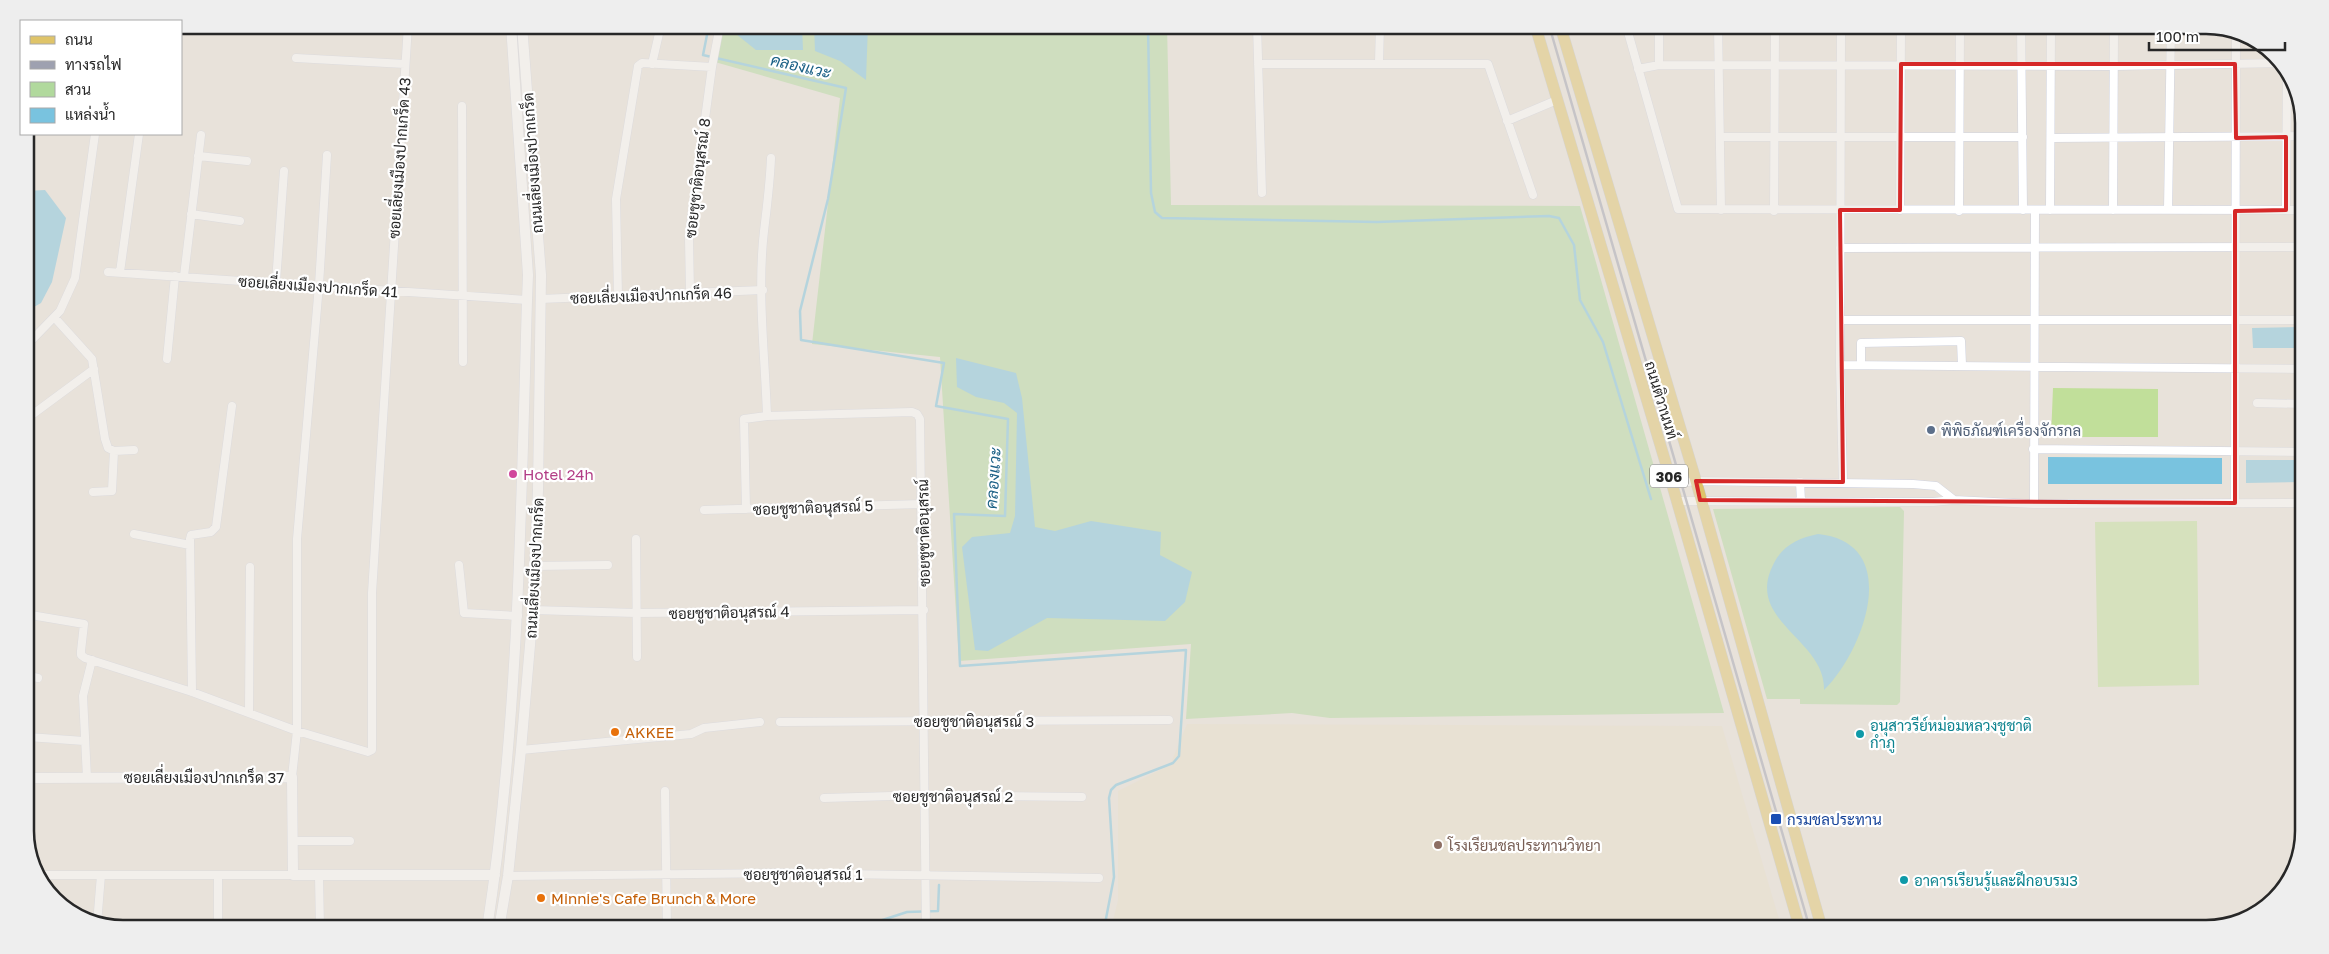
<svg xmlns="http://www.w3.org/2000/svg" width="2329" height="954" font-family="'Golos Text',Sarabun,sans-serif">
	<rect width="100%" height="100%" fill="#e8e2da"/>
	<path fill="#e8dfcb" d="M1187,724L1722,726L1782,929H1111L1118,900V791L1170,765Z"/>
	<path fill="#b1d99d" d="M723,25H1167L1171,205L1580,206L1724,713L1330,718L1292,713L1186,719L1191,644L959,661L940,357L812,344L840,98L715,62Z
		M1900,507L1904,511L1900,702L1897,705L1800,704V699H1767L1713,509Z"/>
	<path fill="#c1df9a" d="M2053,388L2158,389V437H2051Z
		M2197,521L2199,685L2098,687L2095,522Z"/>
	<path fill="#79c3df" d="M739,25H802L803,50H756L736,34Z
		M814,25H868L866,80L840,61L815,51Z
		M45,190L66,218L52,282L41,303L25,312V191Z
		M2304,327V348H2253L2252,328Z
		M956,358L1016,373L1022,398L1035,527L1055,531L1091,521L1161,532L1160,555L1192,572L1185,602L1165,621L1047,618L988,651L975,650L962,547L972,537L1010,533L1015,516L1017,413L1004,403L976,397L957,387Z
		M2048,457L2222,458V484H2048Z
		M2246,460H2304V482L2246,483Z
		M1818,534C1904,543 1864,651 1824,690C1826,639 1743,621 1774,563C1783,545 1799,538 1818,534Z"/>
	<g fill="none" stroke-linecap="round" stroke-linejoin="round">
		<path stroke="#79c3df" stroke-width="2.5" d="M709,25L703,55L846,88L828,199L800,311L801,340L944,363L936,406L1008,419L1005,516L954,514L960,666L1186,650L1179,756L1173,763L1116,785L1111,790L1109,798L1114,877L1104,929
			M1148,25L1151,193L1155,212L1162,218L1377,222L1549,216L1559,218L1574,245L1580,300L1603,342L1651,499
			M855,929L907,912L938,911L939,885"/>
		<g stroke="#d0d3df" stroke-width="9">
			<path id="street" d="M1257,25L1262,193
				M1626,25L1678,209L2304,210
				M1659,25V65
				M1718,25L1721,210
				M1841,25L1840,365L1843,482
				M2021,25L2023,210
				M296,58L405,64
				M1379,63L1380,25
				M652,64L661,25
				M1258,64H1488L1533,195
				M1638,69L1659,65L2114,66L2283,63
				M462,106L463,362
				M1507,121L1557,100
				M1720,137H2023
				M2051,138L2304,136
				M198,156L247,161
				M771,158C770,183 767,206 764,231C757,291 765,355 767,416L912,412L917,414L920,419L926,929
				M1900,210L1901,25
				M2050,210L2051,25
				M2113,210L2114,25
				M2168,210L2171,25
				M2286,210L2287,71
				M1774,211L1775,25
				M1959,211L1960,25
				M191,214L240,221
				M1840,248L2304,247
				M108,272L527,300
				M120,272L139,134
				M184,276L201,135
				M276,282L284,171
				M690,294L689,237L712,67L720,25
				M618,297L616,199L638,66L642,63L712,67
				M540,299L763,290
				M55,318L92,359L105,439L108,448L114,451L112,491L93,492
				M1841,320H2304
				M25,347L60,311L75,278L95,134
				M167,359L175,276
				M1840,365L2304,369
				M1861,365V343L1961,341L1962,365
				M2257,403L2304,404
				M25,420L94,369
				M2033,449L2304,452
				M114,451L134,450
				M1800,482L1801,501
				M1672,484L1696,481L1913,484L1936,486L1954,500
				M1676,501L1933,502L1954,500L2034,504L2304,503
				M2235,503L2236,31
				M2034,504L2035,210
				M746,509L744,419L767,416
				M704,510L922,504
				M134,534L190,545
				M636,539L637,657
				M459,565L464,613L518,616
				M534,566L608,565
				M533,610L636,613L924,610
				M25,614L84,624L81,651V655L85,658L192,692L297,731L368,752L372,750V593L408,25
				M25,643L27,633
				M25,675L38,678
				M192,692L190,539L191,535L211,532L216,527L232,406
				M249,712L250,567
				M780,722L1169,720
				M28,737L84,741
				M521,750L691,734L704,728L760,722
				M292,777L297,731V539L319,285L327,155
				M87,778L83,696L92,660
				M665,791L667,929
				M824,798L926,795L1082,797
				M293,841H350
				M39,875H293
				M319,875L320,929
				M508,876L777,873L1099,878
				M218,919V875
				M97,924L101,875"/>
		</g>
		<g stroke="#d0d3df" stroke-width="11">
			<path id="secondary" d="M25,778L292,777L293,875H495
				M487,929C519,722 521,509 527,300L528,275L511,25
				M499,929L508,876L521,750L533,610L538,490L541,275L522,25"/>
		</g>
		<g stroke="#c3c3c3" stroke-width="12">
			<path id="primary" d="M1535,25L1672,484L1800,929
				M1560,25L1696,481L1822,929"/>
		</g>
		<use href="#street" stroke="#fff" stroke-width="8"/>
		<use href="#secondary" stroke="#fff" stroke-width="10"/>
		<use href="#primary" stroke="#dfc469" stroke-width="11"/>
		<path stroke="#9ea1b0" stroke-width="2.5" d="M1549,25L1810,929"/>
	</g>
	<path d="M0 0H2329V954H0ZM1901,64H2235L2236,138L2286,137V210L2235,211V503L1700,500L1696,481L1843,482L1840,210H1900Z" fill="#e8e2da" fill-opacity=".55" fill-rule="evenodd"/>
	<path fill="none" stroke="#d62828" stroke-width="4" stroke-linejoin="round" d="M1901,64H2235L2236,138L2286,137V210L2235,211V503L1700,500L1696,481L1843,482L1840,210H1900Z"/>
	<circle fill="#5c6f8a" stroke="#fff" stroke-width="2" cx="1931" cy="430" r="5"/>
	<circle fill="#d1479c" stroke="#fff" stroke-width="2" cx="513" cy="474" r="5"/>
	<g fill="#e8710a" stroke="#fff" stroke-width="2">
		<circle cx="615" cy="732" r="5"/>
		<circle cx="541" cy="898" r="5"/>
	</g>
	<g fill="#0f9aa8" stroke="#fff" stroke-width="2">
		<circle cx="1860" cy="734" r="5"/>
		<circle cx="1904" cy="880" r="5"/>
	</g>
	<rect fill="#1a4fb4" stroke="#fff" stroke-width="2" x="1770" y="813" width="12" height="12" rx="2.5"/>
	<circle fill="#8d6e63" stroke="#fff" stroke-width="2" cx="1438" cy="845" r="5"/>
	<g text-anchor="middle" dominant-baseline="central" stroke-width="4.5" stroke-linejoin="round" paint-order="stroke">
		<rect fill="#fff" stroke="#686868" stroke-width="1" x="1650" y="464.5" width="38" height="23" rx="4"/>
		<g font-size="14" font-weight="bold" fill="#272727">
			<text x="1669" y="476">306</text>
		</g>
		<g font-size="15" fill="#272727" stroke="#fff">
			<text transform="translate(399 158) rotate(-86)">ซอยเลี่ยงเมืองปากเกร็ด 43</text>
			<text transform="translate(532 163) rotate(-94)">ถนนเลี่ยงเมืองปากเกร็ด</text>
			<text transform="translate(697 178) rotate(-83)">ซอยชูชาติอนุสรณ์ 8</text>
			<text transform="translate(318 286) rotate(4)">ซอยเลี่ยงเมืองปากเกร็ด 41</text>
			<text transform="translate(651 295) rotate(-2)">ซอยเลี่ยงเมืองปากเกร็ด 46</text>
			<text transform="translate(1662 400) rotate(73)">ถนนติวานนท์</text>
			<text transform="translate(813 507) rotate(-2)">ซอยชูชาติอนุสรณ์ 5</text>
			<text transform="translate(923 533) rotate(-91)">ซอยชูชาติอนุสรณ์</text>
			<text transform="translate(534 568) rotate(-87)">ถนนเลี่ยงเมืองปากเกร็ด</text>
			<text transform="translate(729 612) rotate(-1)">ซอยชูชาติอนุสรณ์ 4</text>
			<text x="974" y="721">ซอยชูชาติอนุสรณ์ 3</text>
			<text x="204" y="777">ซอยเลี่ยงเมืองปากเกร็ด 37</text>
			<text x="953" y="796">ซอยชูชาติอนุสรณ์ 2</text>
			<text x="803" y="874">ซอยชูชาติอนุสรณ์ 1</text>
		</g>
		<g font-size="15" fill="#4e5e75" stroke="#fff" text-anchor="start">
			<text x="1941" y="430">พิพิธภัณฑ์เครื่องจักรกล</text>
		</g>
		<g font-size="15" fill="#b23c85" stroke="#fff" text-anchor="start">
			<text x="523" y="474">Hotel 24h</text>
		</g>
		<g font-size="15" fill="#0d838f" stroke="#fff" text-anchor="start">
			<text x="1870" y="725">อนุสาวรีย์หม่อมหลวงชูชาติ<tspan x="1870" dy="17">กำภู</tspan></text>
			<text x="1914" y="880">อาคารเรียนรู้และฝึกอบรม3</text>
		</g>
		<g font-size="15" fill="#c56008" stroke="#fff" text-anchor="start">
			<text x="625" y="732">AKKEE</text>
			<text x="551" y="898">Minnie's Cafe Brunch &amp; More</text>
		</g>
		<g font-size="15" fill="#164399" stroke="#fff" text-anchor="start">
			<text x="1787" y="819">กรมชลประทาน</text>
		</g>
		<g font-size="15" fill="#785e54" stroke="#fff" text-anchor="start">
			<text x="1448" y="845">โรงเรียนชลประทานวิทยา</text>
		</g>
		<g font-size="16" font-style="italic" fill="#1c6186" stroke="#fff">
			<text transform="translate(801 66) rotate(13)">คลองแวะ</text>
			<text transform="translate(993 478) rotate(-86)">คลองแวะ</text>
		</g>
	</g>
	<path d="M0 0H2329V954H0ZM123 34H2206A89 89 0 0 1 2295 123V831A89 89 0 0 1 2206 920H123A89 89 0 0 1 34 831V123A89 89 0 0 1 123 34Z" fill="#eee" fill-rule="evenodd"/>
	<path fill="none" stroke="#272727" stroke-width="2.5" d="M123 34H2206A89 89 0 0 1 2295 123V831A89 89 0 0 1 2206 920H123A89 89 0 0 1 34 831V123A89 89 0 0 1 123 34Z"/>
	<rect x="20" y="20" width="162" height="115" fill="#ffffff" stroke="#a9a9a9"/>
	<rect x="30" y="36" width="25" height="8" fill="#dfc469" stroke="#a9a9a9"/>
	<text x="65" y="45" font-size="15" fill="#272727">ถนน</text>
	<rect x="30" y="61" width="25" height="8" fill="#9ea1b0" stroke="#a9a9a9"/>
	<text x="65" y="70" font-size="15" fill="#272727">ทางรถไฟ</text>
	<rect x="30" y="82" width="25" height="15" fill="#b1d99d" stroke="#a9a9a9"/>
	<text x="65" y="95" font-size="15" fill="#272727">สวน</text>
	<rect x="30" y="108" width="25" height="15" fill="#79c3df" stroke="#a9a9a9"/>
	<text x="65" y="120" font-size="15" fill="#272727">แหล่งน้ำ</text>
	<path d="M2149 42v8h136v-8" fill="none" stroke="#272727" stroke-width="2.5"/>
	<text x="2156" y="42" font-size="15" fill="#272727" stroke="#ffffff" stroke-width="4" paint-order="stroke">100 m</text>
</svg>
